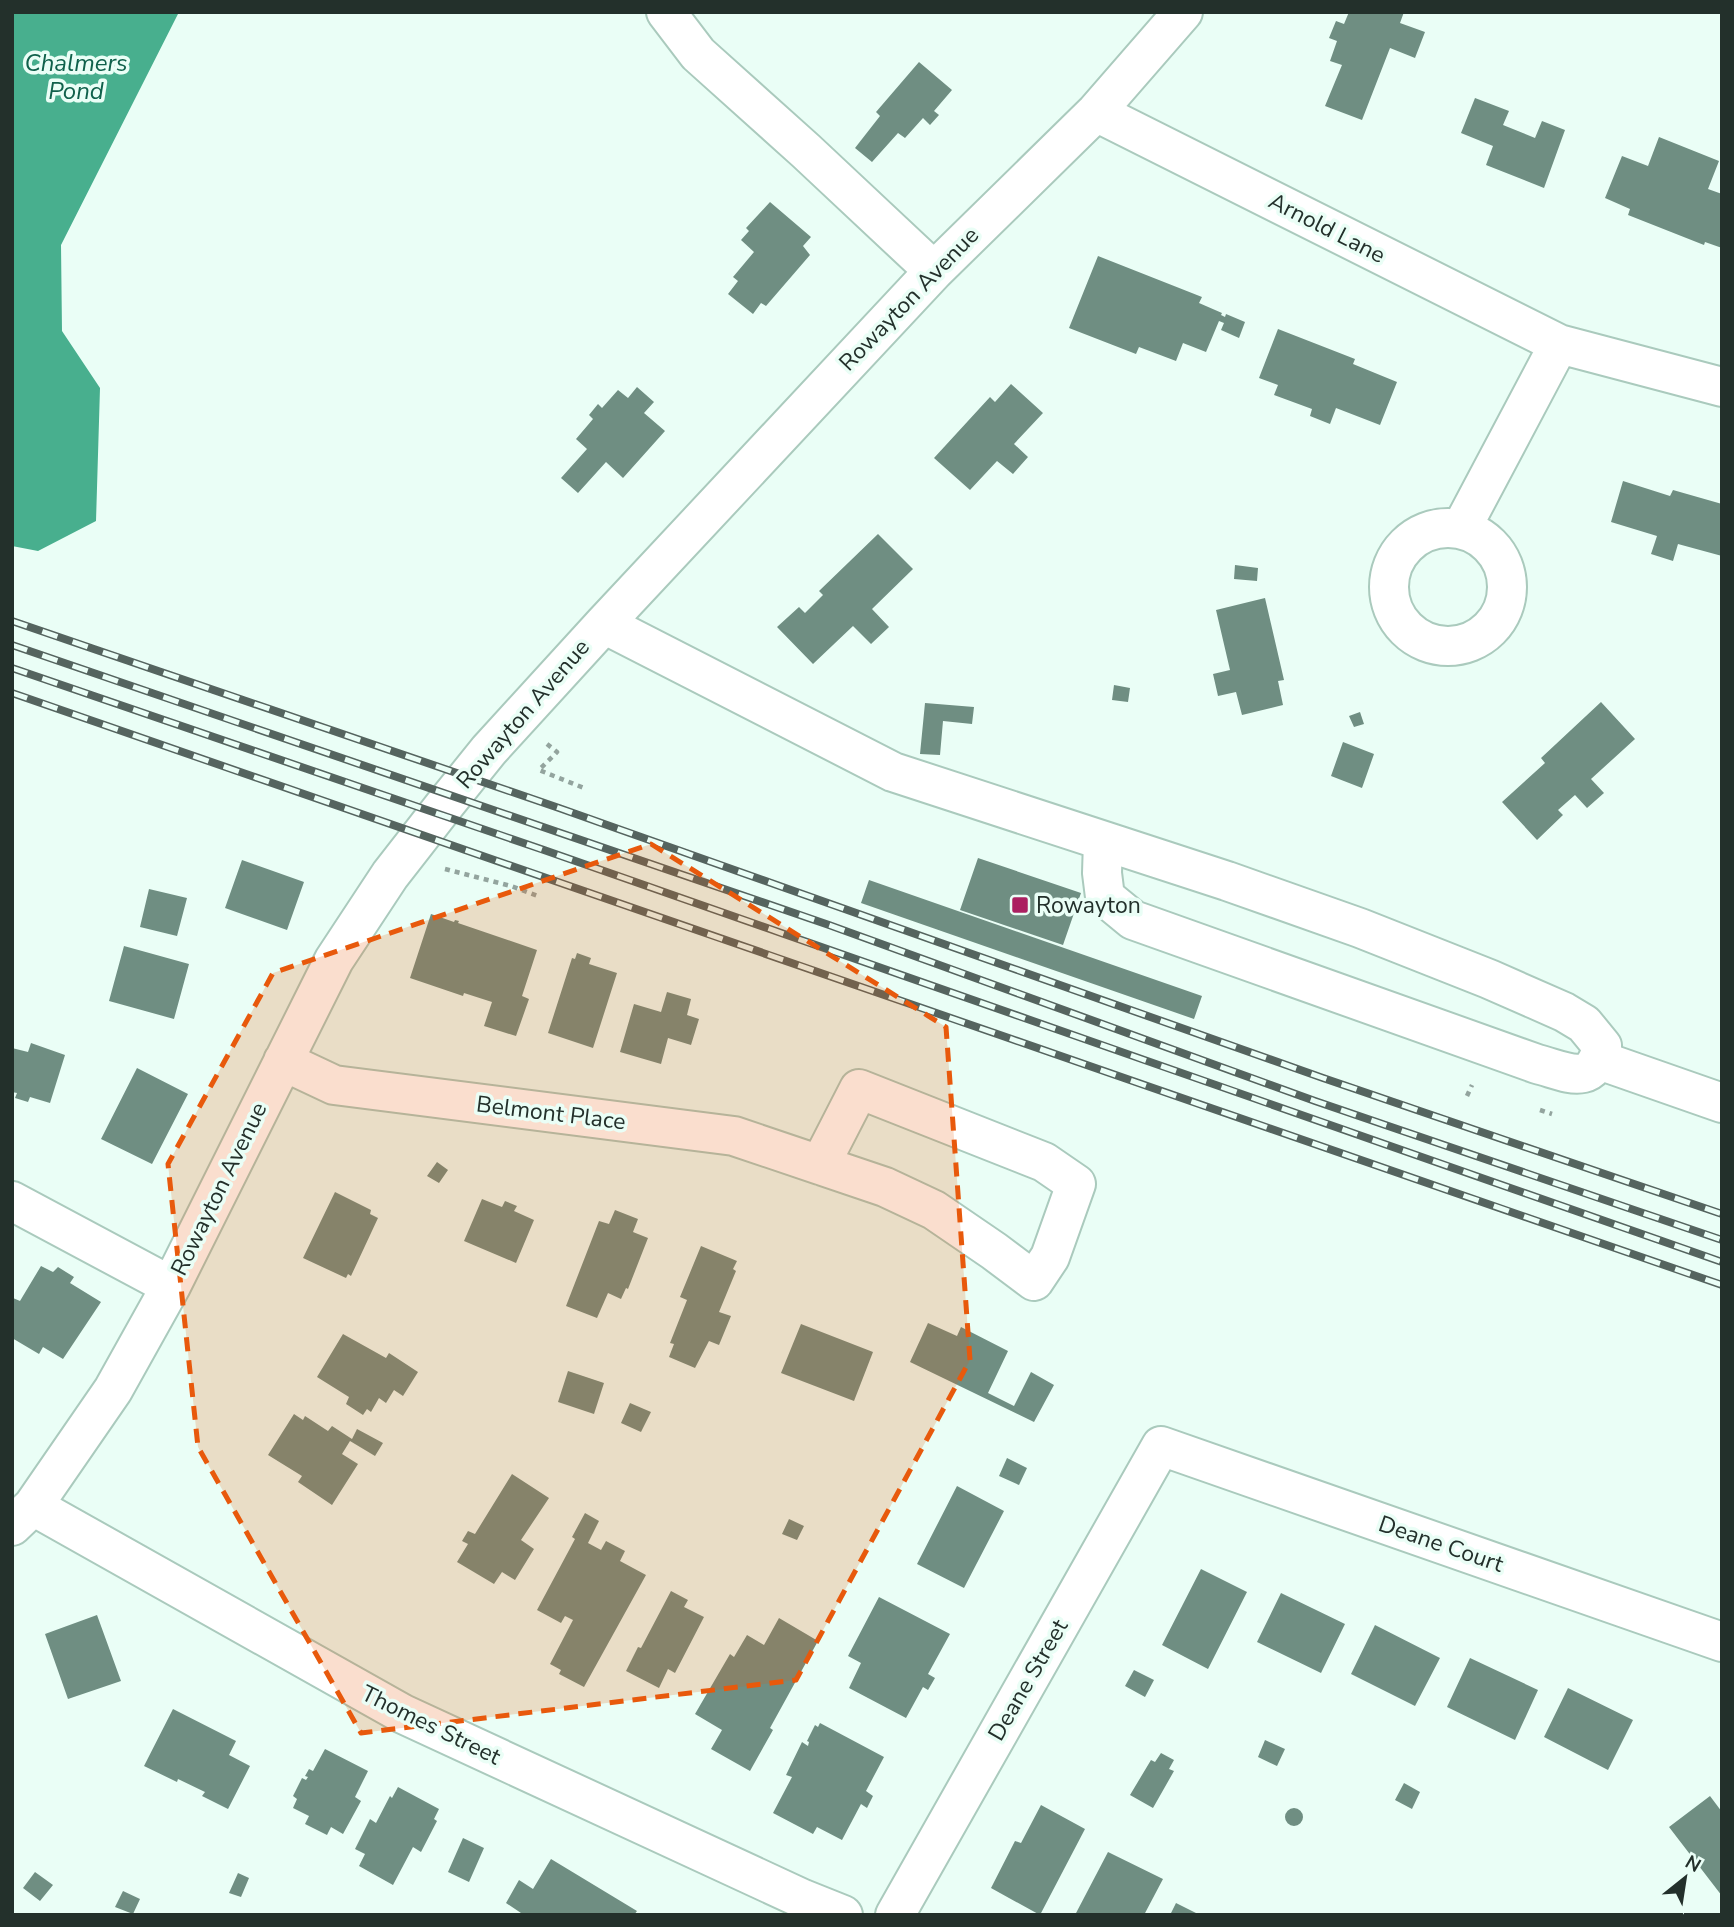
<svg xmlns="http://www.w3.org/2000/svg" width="1734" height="1927" font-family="'Nunito Sans',sans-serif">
	<rect width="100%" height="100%" fill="#eafef6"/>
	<path fill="#48af8e" d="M12,12H179L61,245L62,331L100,388L96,521L38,551L12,546Z"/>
	<path fill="#6f8e82" d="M1349,12H1404L1400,23L1425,32L1415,58L1390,48L1362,120L1325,106L1342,65L1330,61L1337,41L1329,38L1336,21L1344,24Z
		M919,62L952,90L934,111L939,115L930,125L923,118L905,138L898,133L872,162L855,148L880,116L876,112Z
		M1475,98L1509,111L1503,125L1535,138L1542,121L1565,130L1544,188L1486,165L1493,146L1461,133Z
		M1659,137L1719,161L1708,189L1722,194V248L1705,242L1704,245L1628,215L1630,209L1605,198L1622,156L1648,166Z
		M770,202L811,237L803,246L810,255L766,306L761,303L753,314L728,294L738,281L733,277L754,252L741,240L749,231L746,228Z
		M1098,256L1202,297L1199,303L1222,313L1221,315L1225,317L1226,314L1245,322L1239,338L1221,330L1224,323L1219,321L1206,352L1183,343L1176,361L1139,347L1136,354L1069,328Z
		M1278,329L1355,359L1353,364L1397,382L1380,425L1336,408L1330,424L1310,416L1312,409L1274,395L1278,385L1259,378Z
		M1011,384L1043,413L1014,444L1028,457L1013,474L997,461L970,490L934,458L990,397L995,402Z
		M637,387L654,402L644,413L665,431L623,478L606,462L578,493L561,478L587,449L576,439L593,419L589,415L598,404L602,408L618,390L628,398Z
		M1623,481L1670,496L1673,490L1722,504V556L1678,544L1673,561L1651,554L1657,536L1611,522Z
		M878,534L913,569L872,609L889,627L871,644L853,626L813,664L777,627L799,607L805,613L823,595L819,591Z
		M1235,565L1258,568L1257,581L1234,579Z
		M1265,598L1284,680L1278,681L1283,705L1242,715L1236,692L1218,696L1213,674L1230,670L1216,610Z
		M1114,685L1130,688L1128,702L1112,700Z
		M1601,702L1635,739L1591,779L1604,793L1587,808L1575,795L1558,810L1563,815L1537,840L1502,802L1545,763L1541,758Z
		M925,703L974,707L972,724L943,721L940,755L920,754Z
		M1360,712L1364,724L1354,727L1349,716Z
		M1343,742L1374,754L1362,788L1331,776Z
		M978,858L1081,893L1063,945L960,910Z
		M242,860L304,882L287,930L225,908Z
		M869,880L1202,996L1194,1019L861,903Z
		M149,889L187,898L177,936L140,927Z
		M431,914L454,922L455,920L459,921L458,923L537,950L522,996L529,999L516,1036L484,1026L492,1002L464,993L463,996L410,978Z
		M124,946L189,964L174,1019L109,1001Z
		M577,953L591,958L589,964L617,973L593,1048L548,1033L572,958L575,959Z
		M667,992L691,999L687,1015L699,1019L691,1045L668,1038L661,1064L620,1052L634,1004L661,1012Z
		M31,1043L65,1055L50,1103L30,1097L28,1102L15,1098L17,1093L12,1092V1048L28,1052Z
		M137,1068L188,1094L152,1164L101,1139Z
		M437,1162L448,1170L439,1183L427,1176Z
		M335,1192L371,1210L370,1214L378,1218L351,1276L348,1274L346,1278L303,1258Z
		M482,1199L502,1207L505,1201L517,1206L514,1211L534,1220L516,1263L464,1241Z
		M615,1210L638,1219L633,1232L648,1238L628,1289L626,1288L621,1299L608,1293L597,1318L566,1306L599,1221L609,1224Z
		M701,1246L737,1261L733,1269L736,1271L719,1312L731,1316L719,1345L709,1341L695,1368L669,1357L674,1344L670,1343L687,1300L680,1297Z
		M41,1266L53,1272L58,1267L74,1277L70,1283L101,1302L63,1359L43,1347L39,1354L12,1338V1300L13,1298L20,1301Z
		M928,1323L957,1336L961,1327L1008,1351L988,1393L1014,1406L1031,1372L1054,1385L1034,1422L910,1362Z
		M801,1324L873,1352L854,1401L781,1373Z
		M343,1334L386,1358L389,1353L418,1372L403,1396L394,1390L386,1403L379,1398L371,1412L367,1409L363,1415L346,1404L349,1397L317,1377Z
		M568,1371L604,1383L594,1414L558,1402Z
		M630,1403L651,1412L641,1432L621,1423Z
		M294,1414L303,1420L305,1416L328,1431L332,1426L352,1439L357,1429L383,1443L375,1456L350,1441L342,1454L358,1464L332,1505L298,1482L302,1476L268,1455Z
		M1007,1458L1027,1468L1019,1485L999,1476Z
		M512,1474L549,1498L521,1540L534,1549L515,1580L502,1572L494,1584L457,1562L468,1544L462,1541L468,1531L475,1534Z
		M957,1486L1004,1511L964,1588L917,1564Z
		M585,1513L599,1521L588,1543L601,1550L606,1541L625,1551L620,1561L646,1575L584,1687L559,1674L561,1670L550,1664L573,1620L565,1616L561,1623L537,1610L575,1539L572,1537Z
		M789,1519L804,1526L797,1540L782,1534Z
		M1201,1569L1247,1592L1208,1669L1162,1645Z
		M671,1591L688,1600L684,1607L704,1617L675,1673L668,1669L659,1688L626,1671L638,1647L641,1648Z
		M1281,1593L1345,1624L1321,1673L1257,1642Z
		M879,1597L950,1634L928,1674L935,1678L928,1690L923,1687L906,1718L849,1688L861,1663L848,1656Z
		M97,1615L121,1681L68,1699L45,1634Z
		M779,1618L818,1641L770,1728L773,1730L750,1771L711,1749L722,1730L695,1714L730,1654L734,1657L747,1635L764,1645Z
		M1375,1625L1440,1658L1415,1706L1351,1674Z
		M1470,1658L1538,1690L1515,1740L1447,1707Z
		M1134,1670L1154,1680L1145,1697L1125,1686Z
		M1568,1688L1633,1720L1608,1770L1544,1737Z
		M173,1709L236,1741L229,1755L250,1766L228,1809L202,1796L205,1792L178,1779L177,1782L144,1766Z
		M820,1723L884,1757L866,1791L873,1796L867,1808L861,1804L842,1840L817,1827L813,1834L773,1813L792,1777L786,1775L802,1742L808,1746L809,1742L807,1741L815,1725L818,1727Z
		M1265,1740L1285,1749L1277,1766L1258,1757Z
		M325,1749L368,1771L355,1797L361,1801L343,1834L331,1827L327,1835L305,1824L309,1816L293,1808L297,1799L293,1796L302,1778L306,1780L308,1777L305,1776L309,1769L313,1771Z
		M1161,1753L1174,1760L1169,1769L1174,1771L1153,1808L1130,1795L1151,1760L1155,1762Z
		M1404,1783L1420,1792L1412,1809L1395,1800Z
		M398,1787L439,1809L434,1819L437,1821L421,1852L413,1847L393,1885L359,1866L365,1854L355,1849L370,1819L376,1823L390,1796L392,1798Z
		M1710,1796L1722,1812V1896L1669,1827Z
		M1041,1805L1085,1829L1040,1915L991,1888L1015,1841L1021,1843Z
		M1285 1817a9 9 0 1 1 18 0a9 9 0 1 1-18 0Z
		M463,1838L484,1848L469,1882L448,1872Z
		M1108,1852L1163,1879L1144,1915H1075Z
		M551,1859L637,1911L634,1915H520L521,1913L506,1903L519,1880L533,1889Z
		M35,1872L53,1885L40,1901L23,1888Z
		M238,1873L249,1878L241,1897L229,1893Z
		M123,1891L140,1899L133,1914L115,1907Z
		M1176,1903L1200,1915H1170Z"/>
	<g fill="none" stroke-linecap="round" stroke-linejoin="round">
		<g stroke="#aacabd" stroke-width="42">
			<path id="minor" d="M666,12L698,54L806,151L934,271
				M1096,112L1559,344L1722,387
				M1389 587a59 59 0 1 1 118 0a59 59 0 1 1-118 0Z
				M1461,529L1559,344
				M604,624L893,772L1227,881L1360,928L1489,979L1564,1012L1584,1024L1602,1046C1593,1088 1568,1072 1537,1064L1133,920L1105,897L1102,873L1103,841
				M1599,1060L1722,1103
				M283,1061L334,1085L734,1136L885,1187L934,1210L994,1251L1034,1281L1050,1257L1076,1184L1044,1162L859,1089L820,1165
				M12,1201L171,1286
				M33,1506L403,1714L803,1899L843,1915
				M12,1526L33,1506L113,1390L171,1286L334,960L390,875L443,807L489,750L604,624L934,271L1096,112L1183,12
				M895,1915L1161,1446L1722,1642"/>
		</g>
		<path stroke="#93a49e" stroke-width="4.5" stroke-dasharray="5 5" stroke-linecap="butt" d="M547,744L557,752L539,770L584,788
			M445,869L511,886L538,896
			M1467,1096L1472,1085
			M1540,1110L1552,1114"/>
		<use href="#minor" stroke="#fff" stroke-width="38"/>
		<g stroke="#55645f" stroke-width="8">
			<path id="rail" d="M12,621L559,808L1323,1078L1722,1214
				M12,645L829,925L1315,1101L1722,1240
				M12,668L544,850L1722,1262
				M12,693L1722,1285"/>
		</g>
		<use href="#rail" stroke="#eafef6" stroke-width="5" stroke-dasharray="16" stroke-linecap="butt"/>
	</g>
	<path fill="#e8590c" fill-opacity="0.2" stroke="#e8590c" stroke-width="5" stroke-dasharray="14 9" stroke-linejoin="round" d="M651,844L946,1027L970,1360L796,1680L361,1733L198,1447L168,1164L273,973Z"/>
	<rect fill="#ab2061" stroke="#eafef6" stroke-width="2.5" x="1011" y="896" width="18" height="18" rx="3.5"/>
	<g text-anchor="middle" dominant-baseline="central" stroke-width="7" stroke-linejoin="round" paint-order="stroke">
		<g font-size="23" fill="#23302b" stroke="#eafef6">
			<text transform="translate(1327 228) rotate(27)">Arnold Lane</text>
			<text transform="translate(909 299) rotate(-46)">Rowayton Avenue</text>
			<text transform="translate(523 714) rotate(-49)">Rowayton Avenue</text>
			<text transform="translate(551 1113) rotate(7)">Belmont Place</text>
			<text transform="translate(219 1189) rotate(-64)">Rowayton Avenue</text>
			<text transform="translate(1441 1544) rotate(19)">Deane Court</text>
			<text transform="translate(1028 1680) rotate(-60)">Deane Street</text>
			<text transform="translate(431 1725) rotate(26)">Thomes Street</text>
		</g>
		<g font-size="23" fill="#23302b" stroke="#eafef6" text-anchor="start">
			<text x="1036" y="905">Rowayton</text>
		</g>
		<g font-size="24" font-style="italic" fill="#10614b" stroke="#eafef6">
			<text x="76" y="63">Chalmers<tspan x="76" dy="28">Pond</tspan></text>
		</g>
	</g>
	<rect width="1734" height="1927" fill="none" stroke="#23302b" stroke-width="28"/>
	<g transform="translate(1685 1878) rotate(30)" stroke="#eafef6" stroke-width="5" paint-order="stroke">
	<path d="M0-5L12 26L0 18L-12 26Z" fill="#23302b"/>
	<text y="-10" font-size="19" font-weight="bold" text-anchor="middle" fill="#23302b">N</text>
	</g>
</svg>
